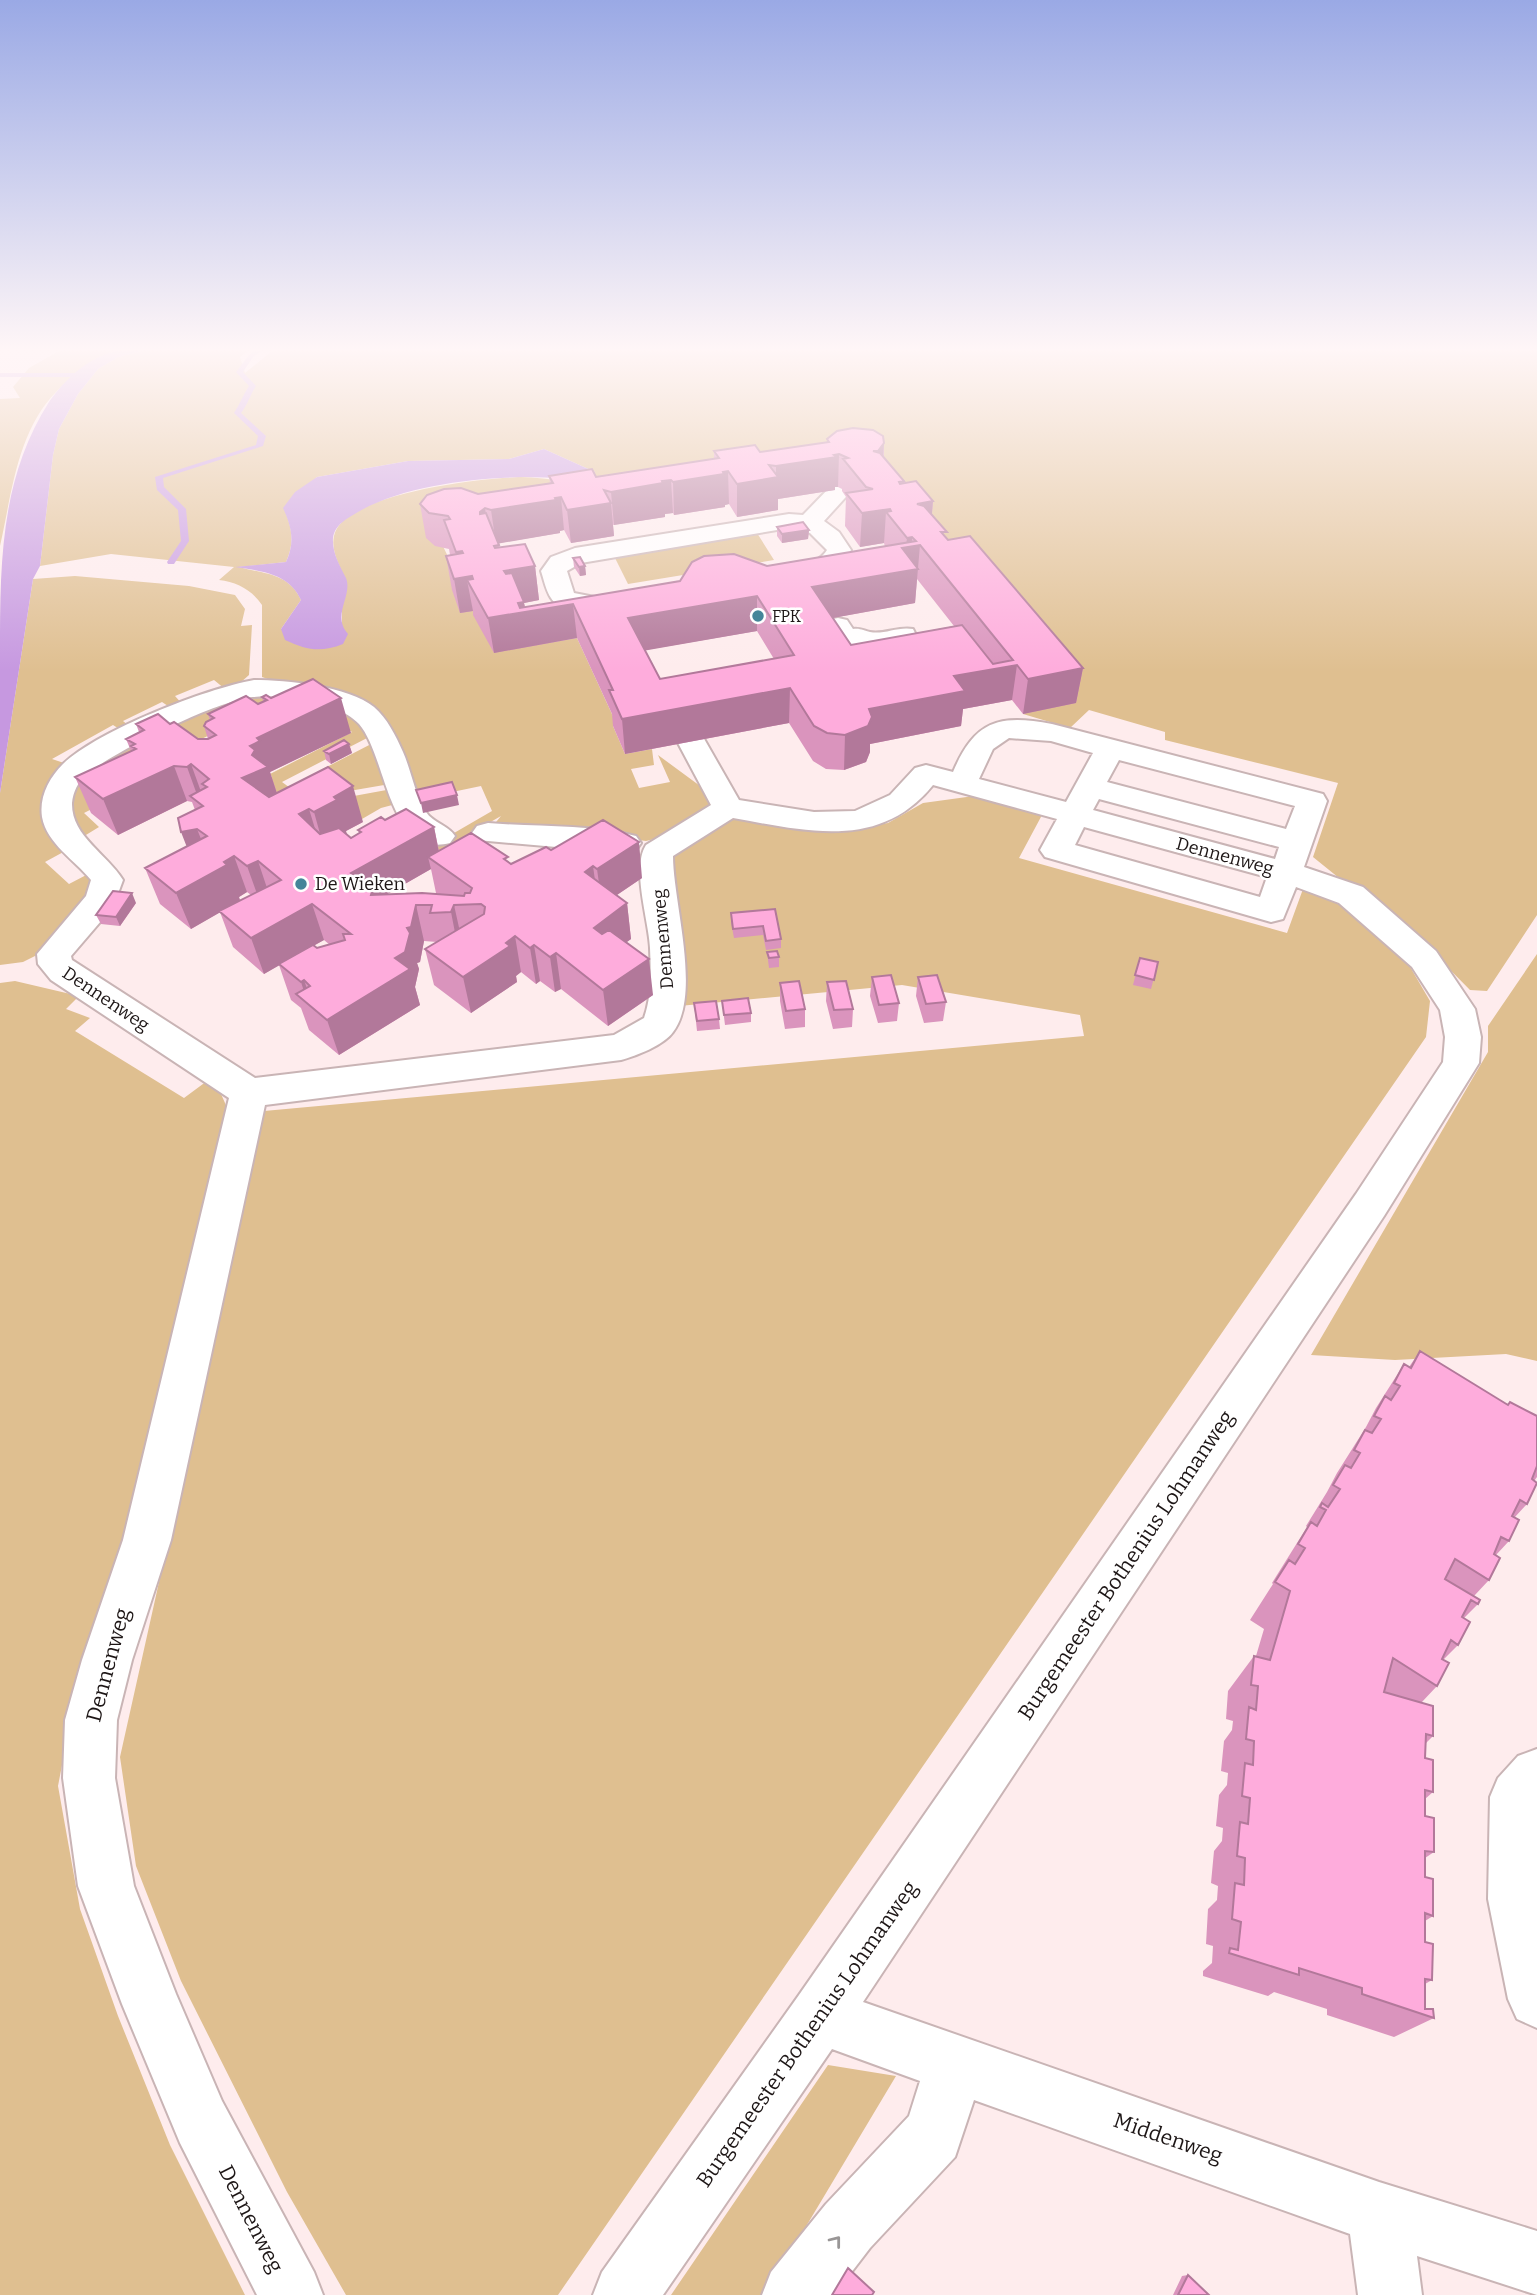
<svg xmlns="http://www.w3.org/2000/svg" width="1537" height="2295" font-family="Bitter,serif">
	<rect width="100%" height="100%" fill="#feeced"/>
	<path fill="#dfbf90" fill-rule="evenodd" d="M59,351H115L109,353C92,365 71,376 57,391C17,431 12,493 0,546V399L20,398L13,387L29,368Z
		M142,351H248L240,357L245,373L272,351H1537V915L1487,991L1470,990L1394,913L1367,891L1339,878L1313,857L1338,783L1165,740V732L1089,710L1070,728L1023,714L1050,700L854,474L439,538L494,652L577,638L617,725L613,726L625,754L652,749L654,765L631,769L639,788L670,782L658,755L711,794L709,807L667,836L646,841L509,823L492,827L501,816L431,856L423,851L492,811L481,786L414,800L380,718L262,677V605C252,590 237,582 219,580L234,567L111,554L40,566L53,455L59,429L78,394L98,369L118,357ZM544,449L595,472C587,474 578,479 570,480C554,481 537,477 521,477C484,478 342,493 334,536C330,555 344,570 347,587L342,601V628L281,629L301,600C289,573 264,574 239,567L286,562C295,542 292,528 284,508L317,477L408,461L509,459Z
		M757,533L774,560L628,584L614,556Z
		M75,576L189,586L235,595L245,609L241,626L252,625L249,675L240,683L225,689L214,680L175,696L184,706L174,710L162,702L123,721L134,730L127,734L113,725L52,759L70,765L67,850L45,862L69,884L92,872L97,887L39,954L23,962L0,965V793L33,579Z
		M262,694L344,710L361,725L369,737L282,782L297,793L281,802L263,782L272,777L270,774L352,732L324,714L248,717L176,751L141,784L84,813L99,827L81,838L68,817V791L88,767L216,704Z
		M373,743L390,784L314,797L296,783Z
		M392,789L396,804L381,808L362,819L337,802L310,804Z
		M974,796L1042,815L1019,858L1287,933L1303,889L1347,904L1406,960L1430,1001L1426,1037L558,2295H346L287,2192L181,1981L136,1866L120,1757L264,1111L1084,1036L1080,1015L902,985L679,1006L686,972L668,861L692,841L736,811L832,831L888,823L923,803Z
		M1537,954V1361L1506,1354L1395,1360L1311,1355L1488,1052V1026Z
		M15,981L79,996L66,1009L90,1018L75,1031L184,1098L207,1081L221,1094L233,1121L129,1527L79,1677L58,1786L80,1909L118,2016L170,2145L245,2295H0V983Z
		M828,2065L896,2076L765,2295H671Z"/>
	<path fill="#c698e0" d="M115,351H142L118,357L98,369L78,394L59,429L53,455L40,566L33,579L0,793C0,747 0,701 0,654C0,564 0,479 49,402C66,378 87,359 115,351Z
		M544,449L595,472L593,476C570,480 548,477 524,477C473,478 402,486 358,512C347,519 335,524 333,538C332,553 340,566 346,578C353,596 331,615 348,634L343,644C320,653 307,650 285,640L281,629L301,600C289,573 261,571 235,567L286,562C295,542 292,528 283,508L295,492L317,477L408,461L509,459Z"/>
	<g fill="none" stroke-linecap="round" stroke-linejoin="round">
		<path fill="#c698e0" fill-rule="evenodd" d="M254,351H262L253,357L243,372L256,386C250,395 248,404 241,413L266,436L263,446L163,478L164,487L186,509L189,541L174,564H168L167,562L181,541L178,510L157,490L155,477L256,445L258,436L234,413C240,404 243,395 249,386L236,372L249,355Z
			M0,373H84L87,375L84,377H0Z"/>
		<g stroke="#c9b4b5" stroke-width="4">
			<path id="minor" d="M842,481L850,483L854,488L824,521L839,532L851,550C840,575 808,585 782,578L778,573L782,568C798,564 817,566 827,550L810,533L789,528L581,563L567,571L574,593L605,599L609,605L605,611C591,614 560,613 551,598C546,591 544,580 541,571L551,557L575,548L789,514L803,515L834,483Z
				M838,618L847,620L853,629C861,628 864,631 870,632C884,635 898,626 913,629L916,635L913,641C883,648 865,651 836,644L831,635L816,638L807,636L803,630L807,624Z
				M254,680C287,680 348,686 374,707C387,718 396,736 403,752C411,770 415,795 426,812C433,823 448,825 455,836L450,843C388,859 387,756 359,724C346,710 324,705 306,701C289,698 270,695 253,697C218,700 113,752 86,775C78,782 73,792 72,803C71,836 107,854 123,880L113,907L71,956L72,960L255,1078L614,1035L644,1018C652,995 651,972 650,948C649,921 631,868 646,845L711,805L678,743L683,737L693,734L703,737L739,800L814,812L855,811L890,795L915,768L926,765L953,772C975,721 998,714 1052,724L1323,794L1327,801L1304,867L1363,887L1436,951L1475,1009L1481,1037L1479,1063L1384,1216L863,2002L1379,2182L1537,2231V2295L1417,2256L1422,2295H1358L1350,2234L974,2100L955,2157L870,2248L834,2295H762L771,2272L826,2204L909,2116L920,2081L832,2049L663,2295H593L602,2272L799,1995L1356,1194L1443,1062L1445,1037L1440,1010L1412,967L1339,903L1296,887L1283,919L1271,922L1045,857L1040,850L1057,819L933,785C880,851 806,831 733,818L673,856C673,902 702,994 673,1032C664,1045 636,1056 621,1060L265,1105L171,1540L132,1660L117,1720L115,1778L134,1886L176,1994L222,2101L314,2272L323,2295H257L180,2143L122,2004L78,1886L63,1778L65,1720L82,1660L123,1540L229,1098L51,980L38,964L37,954L86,896L91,880C75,860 47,844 42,817C39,797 49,778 63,764C99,730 205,689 254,680ZM1009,738L1051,741L1093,753L1066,802L979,779L993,749ZM1119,760L1295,806L1286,829L1107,782ZM1099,799L1279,847L1275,859L1093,810ZM1084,827L1267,877L1260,897L1075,845Z
				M488,823C537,827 589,824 636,836L641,843L636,850L625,853L477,840L472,833L477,826Z
				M1537,1749V2028L1517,2019L1508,1999L1488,1899L1490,1797L1498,1778L1518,1756Z"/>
		</g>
		<use href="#minor" fill="#fff" fill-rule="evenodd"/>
	</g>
	<path fill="#da94bd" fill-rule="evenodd" d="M827,439L884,443V457L904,481V483L933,501L932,514L946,538L1083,668L1076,703L1023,714L1012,700L963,709L961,726L870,744V752L866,762L844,770L826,769L813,761L789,723L625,754L613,726L612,714L577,638L494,653L473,615V611L460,613L452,590L446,556L450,555L449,549L435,546L426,538L420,504L550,483L549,476L596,477L714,459V451L760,452L827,442ZM835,487H838L842,489V491L846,497L845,526L860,547L884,543L885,547L525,607L524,603L539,600L535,566L500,548L499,543L560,533V531L564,530L571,543L614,536L613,525L665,517V514L673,513L674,515L725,507V505L729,504L737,517L778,510V499L835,490ZM917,579L954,626L851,645L832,618L915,603ZM757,631L774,659L660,679L645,650Z
		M777,527L809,530L808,539L782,543L777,536Z
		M573,558L585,566L586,575L580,576L574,567Z
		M262,697L271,698L351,733L270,772L277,793L363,822L346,831L347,835L351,838L359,833L358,830L385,820L434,827L439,851L511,864L551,850L642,878L617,895L627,903L631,939L626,942L653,995L608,1026L561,989L555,992L540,981L536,984L521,972L516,976L517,982L471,1013L434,985L425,949L437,942L424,941L420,962L417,963L419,969L415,987L420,1005L339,1055L309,1030L301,1008L291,1000L279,965L264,974L233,947L220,912L191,929L160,904L145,868L187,846L195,810L192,802L187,801L118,835L91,813L75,777L131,751L126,739L139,732L136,724H170L198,739H208L204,726L210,720L208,714L258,704L263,701ZM431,869L436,893L439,894H387ZM247,892L251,895L240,900L239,897ZM324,940L330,945L317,948L314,945Z
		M349,744L352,753L331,764L326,760L324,751Z
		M136,903L120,926L101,924L96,915Z
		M775,909L781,939V948L766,950L763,935L734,938L731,922V913Z
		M767,952L779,957V967L769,968Z
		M1140,958L1158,962L1151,989L1133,985Z
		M872,977L899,1003L897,1021L878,1023L870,996Z
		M918,977L946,1002L943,1021L924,1023L916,996Z
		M827,982L853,1009L852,1027L833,1029L826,1001Z
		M780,983L805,1009V1027L785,1029L780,1001Z
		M722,1001L751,1013V1022L725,1025Z
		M694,1003L719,1019L720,1029L697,1031Z
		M1420,1351L1508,1405L1537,1416V1477L1534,1481L1527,1504L1514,1518L1509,1541L1496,1555L1489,1580L1474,1596L1478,1604L1464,1618L1458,1645L1443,1660L1437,1686L1421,1703L1433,1736L1426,1743L1425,1758L1433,1792L1425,1799V1816L1434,1852L1425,1858V1877L1433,1916L1425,1921V1942L1432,1980L1425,1984V2009L1434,2018L1394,2037L1327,2015V2009L1274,1992L1268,1996L1203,1976V1971L1212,1963L1213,1946L1206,1944L1208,1909L1217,1900L1218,1886L1211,1883L1214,1851L1222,1841L1223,1828L1216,1826L1219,1795L1227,1785L1228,1773L1221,1771L1224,1741L1232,1730L1233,1721L1226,1719L1228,1691L1254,1656H1256L1264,1629L1250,1620L1273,1584L1272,1583L1307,1527L1306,1526L1327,1492L1337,1473L1366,1427L1376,1408L1404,1364L1409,1367Z
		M1188,2275L1209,2295H1173L1182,2276Z"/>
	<path fill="#b2789a" d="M884,443L882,476L873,451Z
		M839,454L838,487H835V490L778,499V510L737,517V484L776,477V466Z
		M728,471L729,504L725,505V507L674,515L673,482Z
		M671,480L673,513L665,514V517L614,525L611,492Z
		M561,497L564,530L560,531V533L496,544L491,510Z
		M933,501L930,535L917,504Z
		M611,503L614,536L571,543L567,510Z
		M485,508L490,542L480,512Z
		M890,509L889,516L886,512L884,543L860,547L862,513Z
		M809,530L808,539L782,543V534Z
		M912,537V546L920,545L915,603L811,622L812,587L902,548L906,547L907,538Z
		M462,551L472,576L475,594L467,580L473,611L460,613L454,579L461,578L456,552Z
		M535,566L539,600L524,603L526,612L573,604L577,638L494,653L488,618L504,571Z
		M585,566L586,575L580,576L579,567Z
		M757,596V631L631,653L628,618Z
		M1017,665L1012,700L963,709L961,726L870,744V752L866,762L844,770L845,735L869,709L954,676Z
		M1083,668L1076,703L1023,714L1028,679Z
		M790,688L789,723L625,754L622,719Z
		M341,698L351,733L270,772L280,803L254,814L242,778L250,746L257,738Z
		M349,744L352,753L331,764L329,754Z
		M191,764L204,800L200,803L187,767Z
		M174,766L187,801L118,835L103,799Z
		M353,786L363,822L346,831L347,836L324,848L314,812L334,797Z
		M457,795L459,805L423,813L421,803Z
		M309,809L320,845L299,814Z
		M434,827L441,863L428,857L431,869L377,900L351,873Z
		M197,829L211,864L195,868L181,832Z
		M639,842L642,878L602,905L597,869Z
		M234,856L247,892L239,897L240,901L191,929L176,893L224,862Z
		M258,861L270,897L260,902L247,866Z
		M593,866L598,902L585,872Z
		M132,893L136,903L120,926L116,917Z
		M627,903L631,939L598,964L594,928Z
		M312,904L324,940L264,974L251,938Z
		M416,905L424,941L420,962L417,963L419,969L415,987L420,1005L339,1055L327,1020L395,958Z
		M454,905L462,941L458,948L451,912Z
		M515,936L521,972L516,976L517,982L471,1013L463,977Z
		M534,945L540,981L536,984L530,948Z
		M556,953L561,989L555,992L550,957Z
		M649,959L653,995L608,1026L603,990Z
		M304,980L314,1009L308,1004L301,982Z"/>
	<path fill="#feacdc" stroke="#b2789a" stroke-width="2" fill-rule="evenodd" d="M853,428L873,430L883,436L884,443L878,451H873L880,453L904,481L899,482L900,484L916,481L933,501L917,504L924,506L947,532H941L948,540L970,536L1083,668L1028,679L1017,665L954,676L965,691L869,709L872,717L868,726L845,735L827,733L814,726L790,688L622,719L609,690H613L573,604L488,618L467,580L473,579L472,576L454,579L446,556L463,553L462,551L456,552L444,520L450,519L448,516L429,513L420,504L427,495L444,489L461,488L478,494L553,483L549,476L592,469L596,477L719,458L714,451L755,445L760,452L829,442L827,439L837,431ZM839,454L848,458L843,459L866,487L873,489L846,493L862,513L890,509L891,511L886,512L907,538L912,537L916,541L767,566L734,554L704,556L692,562L680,581L520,608L518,603L524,602L512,573L506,574L504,571L535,566L525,544L495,548L494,546L499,545L486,513L480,514V512L485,508L491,510L556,500L555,498L561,497L567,510L611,503L604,490L611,492L663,483L662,481L671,480L673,482L724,474L723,472L728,471L737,484L778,477L769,465L776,466L837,457L834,455ZM920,545L1013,660L993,664L962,625L851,645L812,587L918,569L902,548ZM757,596L794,655L660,679L628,618Z
		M803,522L809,530L782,534L777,527Z
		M580,557L585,566L579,567L573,558Z
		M313,679L341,698L257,738L260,741L250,746L255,750L252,755L268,767L242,778L269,797L328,767L353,786L334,797L337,800L314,812L309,809L299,814L320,834L339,828L351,838L361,832L358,830L381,817L385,820L406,809L434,827L351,873L373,888L371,895L422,893L464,896L465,893H470L472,888L428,857L471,833L508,857L504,859L511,864L546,847L551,850L603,820L639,842L597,869L593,866L585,872L627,903L594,928L602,934L609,930L649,959L603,990L556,953L550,957L534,945L530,948L515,936L506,943L510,946L463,977L425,949L484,914L485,907L481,904L454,905L451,912L430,913L432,905H416L411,927L407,928L410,933L405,952L395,958L410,969L327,1020L296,994L310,986L304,980L301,982L279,964L313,945L317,948L345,940L343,934H351L312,904L251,938L219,911L281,880L258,861L247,866L234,856L224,862L227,865L176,893L145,868L207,836L197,829L181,832L178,818L203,806L190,796L207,787L202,784L209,779L191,764L187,767L174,766L103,799L75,777L136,749L131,746L135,744L126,739L144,730L136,724L158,714L170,724L174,722L198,739H208L216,735L204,726L206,722L214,718L208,714L246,696L258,704L267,700L262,697L266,695L271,698Z
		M344,740L349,744L329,754L324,751Z
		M452,782L457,795L421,803L416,790Z
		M113,891L132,893L116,917L96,915Z
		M775,909L781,939L766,941L763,926L733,929L731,913Z
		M777,951L779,957L769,958L767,952Z
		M1140,958L1158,962L1154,980L1135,975Z
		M891,975L899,1003L879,1005L872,977Z
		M937,975L946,1002L926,1004L918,977Z
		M799,981L805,1009L786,1011L780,983Z
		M846,981L853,1009L834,1010L827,982Z
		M748,998L751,1013L724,1015L722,1001Z
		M716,1001L719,1019L697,1021L694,1003Z
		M1420,1351L1508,1405L1510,1402L1537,1416V1466L1532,1479L1537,1483L1527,1504L1520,1500L1512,1516L1519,1520L1509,1541L1501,1537L1494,1554L1500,1558L1489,1580L1455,1559L1445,1579L1480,1600L1478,1604L1471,1600L1462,1617L1470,1622L1458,1645L1451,1640L1442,1659L1449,1663L1437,1686L1393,1658L1384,1692L1433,1706V1736L1426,1734L1425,1758L1433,1760V1792L1425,1790V1816L1434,1818V1852L1425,1851V1877L1433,1879V1916L1425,1913V1942L1433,1944L1432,1980L1425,1979V2009H1433L1434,2018L1362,1994V1988L1299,1968V1975L1229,1953L1230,1948L1238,1950L1241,1922L1232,1919L1235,1883L1244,1885L1245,1858L1237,1856L1240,1822L1248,1824L1250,1798L1242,1796L1245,1763L1253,1765L1254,1741L1246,1739L1249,1707L1256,1710L1258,1686L1251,1685L1254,1656L1270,1660L1290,1591L1275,1582L1289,1560L1295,1564L1305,1548L1298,1544L1311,1522L1317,1526L1326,1510L1320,1507L1322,1503L1328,1507L1340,1489L1333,1485L1345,1465L1351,1468L1360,1453L1354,1450L1365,1430L1372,1433L1381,1419L1374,1416L1385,1396L1391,1400L1400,1386L1394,1383L1404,1364L1411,1368Z
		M848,2268L874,2292L872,2295H832Z
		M1188,2275L1209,2295H1178Z"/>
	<defs><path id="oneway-chevron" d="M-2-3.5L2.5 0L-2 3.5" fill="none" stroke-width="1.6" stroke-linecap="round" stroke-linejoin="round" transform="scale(1.75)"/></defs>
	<use stroke="#999696" href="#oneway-chevron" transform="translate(836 2241) rotate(-52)"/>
	<linearGradient id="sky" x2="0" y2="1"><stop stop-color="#9aa9e5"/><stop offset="0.52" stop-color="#fff6f7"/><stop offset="1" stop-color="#fff6f7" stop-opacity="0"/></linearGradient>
	<rect width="1537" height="672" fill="url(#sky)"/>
	<g fill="#458599" stroke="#fff" stroke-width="2.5">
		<circle cx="758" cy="616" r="7"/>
		<circle cx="301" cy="884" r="7"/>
	</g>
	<g text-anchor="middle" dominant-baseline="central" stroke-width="5" stroke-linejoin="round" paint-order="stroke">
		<g font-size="16" fill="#1d1616" stroke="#fff" text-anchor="start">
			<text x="772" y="616">FPK</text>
		</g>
		<g font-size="18" fill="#1d1616" stroke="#fff">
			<text transform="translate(1225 856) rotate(15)">Dennenweg</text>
			<text transform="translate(663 939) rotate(-95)">Dennenweg</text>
			<text transform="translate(106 999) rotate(34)">Dennenweg</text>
		</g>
		<g font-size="18" fill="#1d1616" stroke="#fff" text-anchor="start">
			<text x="315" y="884">De Wieken</text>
		</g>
		<g font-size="21" fill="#1d1616" stroke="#fff">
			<text transform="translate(1126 1565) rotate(-56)">Burgemeester Bothenius Lohmanweg</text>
			<text transform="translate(108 1665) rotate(-75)">Dennenweg</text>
			<text transform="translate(807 2034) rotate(-55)">Burgemeester Bothenius Lohmanweg</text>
			<text transform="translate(1168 2138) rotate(19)">Middenweg</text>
			<text transform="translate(251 2219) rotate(63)">Dennenweg</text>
		</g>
	</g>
</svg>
